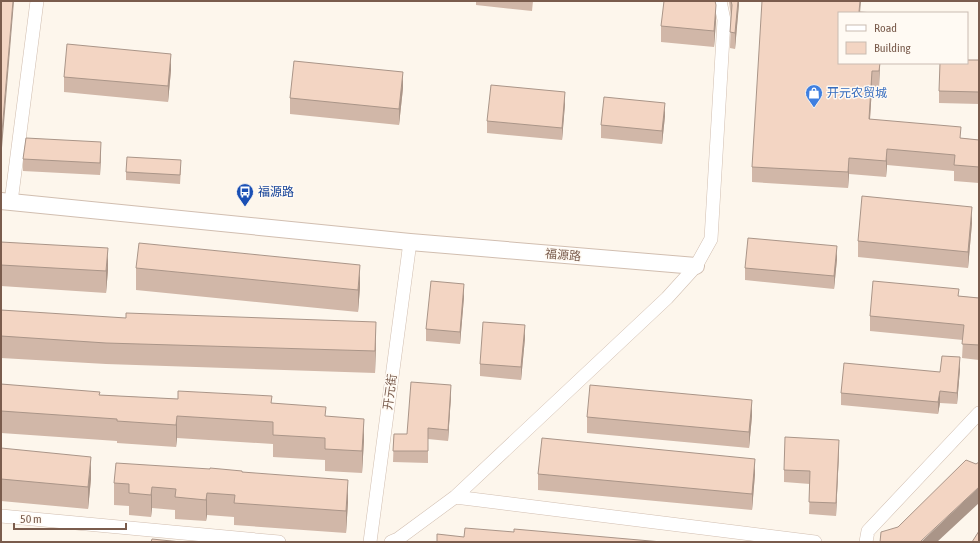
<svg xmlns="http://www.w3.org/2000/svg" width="980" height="543" font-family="'Asap Condensed','Noto Sans SC',sans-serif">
	<rect width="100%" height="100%" fill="#fdf6ec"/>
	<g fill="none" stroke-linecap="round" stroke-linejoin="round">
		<g stroke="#d1beb0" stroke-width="14">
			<path id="minor" d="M11,202L37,1
				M455,497L815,542
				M1,516L279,542
				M370,542L410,242
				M391,542L398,539L455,497L667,298L696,266L711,239L724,20L720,1
				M866,542L868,531L979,413"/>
		</g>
		<g stroke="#d1beb0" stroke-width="18">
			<path id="tertiary" d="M1,201L410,242L696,266"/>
		</g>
		<use href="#minor" stroke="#fff" stroke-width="13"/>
		<use href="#tertiary" stroke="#fff" stroke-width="16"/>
	</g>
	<path fill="#d1b7a8" d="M476,1H533L532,11L476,5Z
		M729,1H739L735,49L730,48L731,17Z
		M716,21L714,47L661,42V26Z
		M979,60V104L939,103V91Z
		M839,63H880L879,87H872L870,119L961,138L979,140V183L954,181V171L887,165L886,177L849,174L848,188L752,182V167Z
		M171,70L168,102L64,92V77Z
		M403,88L399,125L290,114V98Z
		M565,104L562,140L487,133V121Z
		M665,116L662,144L601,138V125Z
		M101,155L100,175L23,171V159Z
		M181,168L180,184L126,180V172Z
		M972,223L968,268L858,257V241Z
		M1,242L108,270L106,293L1,286Z
		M837,259L834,289L745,280V268Z
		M136,268L360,287L358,312L136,290Z
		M959,296L979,298V360L962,358L963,340L870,331V316Z
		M464,297L460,344L426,341V329Z
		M1,310L376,343L375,373L106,364L1,358Z
		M525,338L521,380L480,376V364Z
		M960,369L957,404L940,403L938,414L841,405V393L940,372Z
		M1,384L100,395L178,399L272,403L326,417L364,440L362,473L325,471V460L273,457V444L177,438L176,447L117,443V441L1,433Z
		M451,396L448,441L428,439V463L393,462L394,434H407Z
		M752,416L749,448L587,433V417Z
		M1,448L91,479L88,509L1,501Z
		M839,452L836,516L809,514L810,484L784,482V470Z
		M242,472L348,502L346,533L234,525V517L207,515L206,521L175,519V510L152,508L151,517L129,515V506L114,505V483Z
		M538,474H755L752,510L538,490Z"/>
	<path fill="#aa9588" d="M13,1H14L1,160V144Z
		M738,1H739V5L735,49V33Z
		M860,1H861L860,13H859Z
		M716,5V21L714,47V31Z
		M171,54V70L168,102V86Z
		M880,63L879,87V71Z
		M872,71V87L869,134V119Z
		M403,72V88L399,125V109Z
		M565,92V104L562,140V128Z
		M665,103V116L662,144V131Z
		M101,142V155L100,175V163Z
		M887,149V165L886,177V161Z
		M849,158V174L848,188V172Z
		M972,207V223L968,268V252Z
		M837,246V259L834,289V276Z
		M108,248V270L106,293V271Z
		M360,265V287L358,312V290Z
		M464,284V297L460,344V332Z
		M376,322V343L375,373V351Z
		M525,325V338L521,380V367Z
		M960,357V369L957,404V393Z
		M451,385V396L448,441V430Z
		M940,391V403L938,414V402Z
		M752,400V416L749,448V432Z
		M177,416V438L176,447V425Z
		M364,419V440L362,473V451Z
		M839,440V452L836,516V503Z
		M91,457V479L88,509V487Z
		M755,459V474L752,510V494Z
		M348,480V502L346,533V511Z
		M152,487V508L151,517V495Z
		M979,487V503L937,542H921Z
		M207,493V515L206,521V500Z"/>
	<path fill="#f3d5c3" stroke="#aa9588" d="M1,1H13L1,144Z
		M664,1H715L716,5L714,31L661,26Z
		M731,1H738L735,33L730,32L732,5Z
		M762,1H860L859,12L875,13H839V63H880L879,71H872L869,119L961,127L960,138L979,140V167L954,165L955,155L887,149L886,161L849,158L848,172L752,167Z
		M67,44L171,54L168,86L64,77Z
		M967,60H979V92L939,91L940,63H967Z
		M294,61L403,72L399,109L290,98Z
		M491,85L565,92L562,128L487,121Z
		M604,97L665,103L662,131L601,125Z
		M26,138L101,142L100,163L23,159Z
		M127,157L181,160L180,175L126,172Z
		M862,196L972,207L968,252L858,241Z
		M748,238L837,246L834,276L745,268Z
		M1,242L108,248L106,271L1,265Z
		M139,243L360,265L358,290L136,268Z
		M431,281L464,284L460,332L426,329Z
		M873,281L959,289L958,296L979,298V345L962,344L964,325L870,316Z
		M1,310L126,318V313L376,322L375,351L106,343L1,336Z
		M483,322L525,325L521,367L480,364Z
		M942,356L960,357L957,393L940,391L938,402L841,393L844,363L940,372Z
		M411,382L451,385L448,430L428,428V451H393L394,434H407Z
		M1,384L100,392L99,395L178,399V391L272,396L271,403L326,407L325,416L364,419L362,451L325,449V438L273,435V422L177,416L176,425L117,421V419L1,411Z
		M590,385L752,400L749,432L587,417Z
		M785,437L839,440L836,503L809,502L810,471L784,470Z
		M542,438L755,459L752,494L538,474Z
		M1,448L91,457L88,487L1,479Z
		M966,460L976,464L979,462V487L921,541V542H880L881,532L898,527Z
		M116,463L210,469V468L242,471V472L348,480L346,511L234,503L235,495L207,493L206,500L175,497L176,489L152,487L151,495L129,493V484L114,483Z
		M465,528L514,532V529L662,542H437V534L464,537Z
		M979,531V542H972Z
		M152,539L181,542H151Z"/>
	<defs>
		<g id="shop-pin" transform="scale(0.9)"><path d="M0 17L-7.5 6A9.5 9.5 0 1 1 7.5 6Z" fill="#3f7fe0" stroke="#fffaf3"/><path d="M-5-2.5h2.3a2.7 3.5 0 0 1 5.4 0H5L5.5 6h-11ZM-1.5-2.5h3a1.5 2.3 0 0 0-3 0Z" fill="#fff"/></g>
		<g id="bus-pin" transform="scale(0.9)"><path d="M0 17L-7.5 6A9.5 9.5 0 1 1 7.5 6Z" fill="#1a4fb4" stroke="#fffaf3"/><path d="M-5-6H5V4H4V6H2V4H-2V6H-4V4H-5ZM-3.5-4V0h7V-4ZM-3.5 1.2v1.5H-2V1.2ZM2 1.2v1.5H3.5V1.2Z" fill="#fff"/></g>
	</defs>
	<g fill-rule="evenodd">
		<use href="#shop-pin" x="814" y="93"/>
		<use href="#bus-pin" x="245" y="192"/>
	</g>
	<g text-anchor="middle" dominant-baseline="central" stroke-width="3" stroke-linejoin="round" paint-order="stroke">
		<g font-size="12" fill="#366cbe" stroke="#fffaf3" text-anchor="start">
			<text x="827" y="93">开元农贸城</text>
		</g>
		<g font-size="12" fill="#164399" stroke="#fffaf3" text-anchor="start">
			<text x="258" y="192">福源路</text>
		</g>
		<g font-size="12" fill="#7a5c4d" stroke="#fffaf3">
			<text transform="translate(563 255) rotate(5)">福源路</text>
			<text transform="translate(390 392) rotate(-82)">开元街</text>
		</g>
	</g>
	<rect width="980" height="543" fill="none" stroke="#7a5c4d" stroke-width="4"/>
	<rect x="838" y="12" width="130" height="52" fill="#fffaf3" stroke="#cabbb1"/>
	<rect x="846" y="25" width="20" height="6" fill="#ffffff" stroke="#cabbb1"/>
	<text x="874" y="32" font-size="12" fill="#7a5c4d">Road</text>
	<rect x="846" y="42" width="20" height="12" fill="#f3d5c3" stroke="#cabbb1"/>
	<text x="874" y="52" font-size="12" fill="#7a5c4d">Building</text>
	<path d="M14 523v6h112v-6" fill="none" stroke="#7a5c4d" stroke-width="2"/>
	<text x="20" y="523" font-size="12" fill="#7a5c4d" stroke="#fffaf3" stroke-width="3" paint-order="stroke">50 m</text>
</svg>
